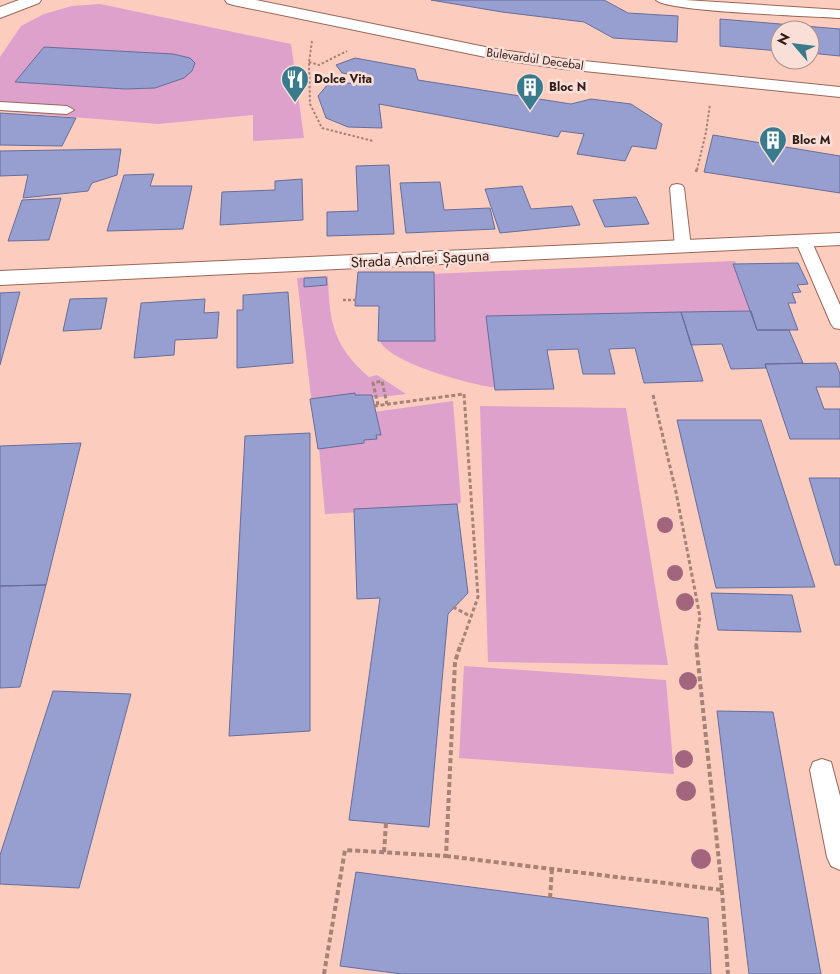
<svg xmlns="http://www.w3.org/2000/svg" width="840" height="974" font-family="Jost,sans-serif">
	<rect width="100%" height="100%" fill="#fccdbf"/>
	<path fill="#dda1cc" d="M100,4L291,44L304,138L253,141V115L158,124L0,111V57L21,26L44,14L72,6Z
		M735,261L755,315L495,323L500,388C477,387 389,363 380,341C377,333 383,288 384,276Z
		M328,276C329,321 333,346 369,377L377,375L406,394L312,405L297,278Z
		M453,401L461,502L454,507L325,514L319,448L374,412Z
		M480,406L626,408L668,665L488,662Z
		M464,666L666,680L674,774L459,758Z"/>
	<path fill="#979fd0" stroke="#666d9a" d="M431,0H604L628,13L678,16L677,42L613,38L584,22L502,12Z
		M720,19L840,29V56L810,53V30H780V51L720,46Z
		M44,47L173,54L190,58L195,63L192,71L184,78L155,88L125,89L15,82Z
		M355,58L415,69L418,80L571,104L591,99L631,104L662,124L656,149L632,146L625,161L577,154L584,134L561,131L558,137L379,104L382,128L348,127L326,118L318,96L328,84L352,83L366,77L342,73L336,65Z
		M0,113L76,118L62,146L0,145Z
		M713,135L840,156V193L704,172Z
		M121,149L117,175L92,183L88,191L23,198L28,175L0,176V151Z
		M389,165L394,234L327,236V212L358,211L356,166Z
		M154,174L150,186H192L183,229L107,231L124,175Z
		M302,179L303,220L220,225L222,192L275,190V181Z
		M440,182L444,210L490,208L495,229L406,233L400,183Z
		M522,186L531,209L572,206L580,225L500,233L485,189Z
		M636,197L649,224L605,227L593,200Z
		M61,198L49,240L8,241L22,200Z
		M798,263L808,284L797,285L801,292L792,293L796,303H788L798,330H757L733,264Z
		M358,272H434L435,341H378L379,306H355Z
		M326,277L327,285L304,287V278Z
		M20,292L0,365V293Z
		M288,292L293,363L237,368V310H243V295Z
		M107,298L101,329L63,331L70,299Z
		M205,299L204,313L219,312L217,338L175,340L174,355L134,358L141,303Z
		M751,311L757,330H789L803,363L765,364L766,368L731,369L722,344L691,345L681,312Z
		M681,312L703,381L644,383L635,348L609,349L615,374H583L578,349L547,350L554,389L495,390L486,316Z
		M836,363L840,374V387H816L824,409H840V439H790L765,364Z
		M355,393V395H372L381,435H376L377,439L364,440V443L318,449L310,399Z
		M677,420H761L815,587L716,588Z
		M310,433V731L229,736L245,436Z
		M81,443L46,585L0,586V446Z
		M809,478H840V565H835Z
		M457,504L468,593L448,614L429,827L349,820L380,598L357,599L354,509Z
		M46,585L20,687L0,688V586Z
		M711,593L792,595L801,632L718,630Z
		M53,691L131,694L79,888L0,884V855Z
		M717,711L773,712L821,974H749Z
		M356,872L708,918L711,974H402L340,966Z"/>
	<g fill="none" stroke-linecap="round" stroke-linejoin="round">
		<g stroke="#9a6757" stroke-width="2">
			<path id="lane" d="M656,0H685L840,10V18C814,16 667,12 656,0Z
				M0,102L67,106L74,110L67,114L0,110Z
				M677,184L682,185L684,188L691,247L689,250H677L675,247L670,188L672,185Z
				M803,235L809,237L811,240L840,305V329L834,328L831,324L795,240L797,237Z
				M822,759L831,762L840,796V870L831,866L827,857L810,770L813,762Z"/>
		</g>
		<g stroke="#9a6757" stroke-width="2">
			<path id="street" d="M840,233V245L0,285V271Z"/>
		</g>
		<g stroke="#9a6757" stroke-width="2">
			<path id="secondary" d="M19,0H41L39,3L0,18V7Z
				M225,0H256L495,49L564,59L840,87V97L564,69L495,59L233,5L227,3Z"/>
		</g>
		<path stroke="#a68277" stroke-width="2" stroke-dasharray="2.5 2" stroke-linecap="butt" d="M312,41L309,62L310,104L322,128L373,141
			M309,62L319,65L347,51
			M697,170L706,132L710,104"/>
		<path stroke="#a68277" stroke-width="2.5" stroke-dasharray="3 2" stroke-linecap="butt" d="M696,172L697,168
			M343,300H356"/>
		<path stroke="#a68277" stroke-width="3" stroke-dasharray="4 2.5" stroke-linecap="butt" d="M653,395L676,492L700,617L696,645
			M378,405L373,383L382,381L387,404
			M374,406L464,394L478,597L461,645
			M453,607L470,616"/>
		<path stroke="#a68277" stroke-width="4" stroke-dasharray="5 3" stroke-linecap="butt" d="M384,852L386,823
			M446,856L722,890L696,643
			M722,890L728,974
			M550,898L552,869
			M324,974L345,850L446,856L455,662L461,643"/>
		<use href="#lane" fill="#fff" fill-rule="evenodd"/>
		<use href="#street" fill="#fff" fill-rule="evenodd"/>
		<use href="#secondary" fill="#fff" fill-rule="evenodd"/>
	</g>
	<g fill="#a1667e">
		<circle cx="665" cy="525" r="8"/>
		<circle cx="675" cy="573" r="8"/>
		<circle cx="685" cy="602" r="9"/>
		<circle cx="688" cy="681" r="9"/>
		<circle cx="684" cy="759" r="9"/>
		<circle cx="686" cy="791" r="10"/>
		<circle cx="701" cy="859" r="10"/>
	</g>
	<defs>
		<g id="restaurant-pin" transform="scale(1.4375)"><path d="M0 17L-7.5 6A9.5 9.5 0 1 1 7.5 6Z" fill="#397b8c" stroke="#f8e0d9"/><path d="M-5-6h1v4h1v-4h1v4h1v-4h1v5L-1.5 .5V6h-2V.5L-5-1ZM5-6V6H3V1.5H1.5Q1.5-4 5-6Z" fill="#fff"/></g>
		<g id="building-pin" transform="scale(1.4375)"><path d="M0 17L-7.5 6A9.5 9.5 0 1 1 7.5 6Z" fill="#397b8c" stroke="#f8e0d9"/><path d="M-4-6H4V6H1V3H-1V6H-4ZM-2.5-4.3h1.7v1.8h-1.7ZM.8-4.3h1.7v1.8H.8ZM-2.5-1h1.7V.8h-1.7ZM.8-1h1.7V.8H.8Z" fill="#fff"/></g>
	</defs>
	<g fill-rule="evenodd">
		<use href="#restaurant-pin" x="295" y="79"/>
		<use href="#building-pin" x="530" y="87"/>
		<use href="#building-pin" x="773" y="140"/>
	</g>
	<g text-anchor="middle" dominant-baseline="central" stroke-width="5" stroke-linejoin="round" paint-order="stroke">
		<g font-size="12" fill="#331e17" stroke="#f8e0d9">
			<text transform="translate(535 59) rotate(8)">Bulevardul Decebal</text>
		</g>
		<g font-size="12" font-weight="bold" fill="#331e17" stroke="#f8e0d9" text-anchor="start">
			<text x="314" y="79">Dolce Vita</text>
			<text x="549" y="87">Bloc N</text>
			<text x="792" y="140">Bloc M</text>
		</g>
		<g font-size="15" fill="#331e17" stroke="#f8e0d9">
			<text transform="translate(420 259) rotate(-3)">Strada Andrei Șaguna</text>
		</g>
	</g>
	<g transform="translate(795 45) rotate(298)"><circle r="24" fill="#f8e0d9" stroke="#a9928b"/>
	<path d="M0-4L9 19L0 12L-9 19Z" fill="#397b8c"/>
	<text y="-8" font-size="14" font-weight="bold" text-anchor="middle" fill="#331e17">N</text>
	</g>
</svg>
